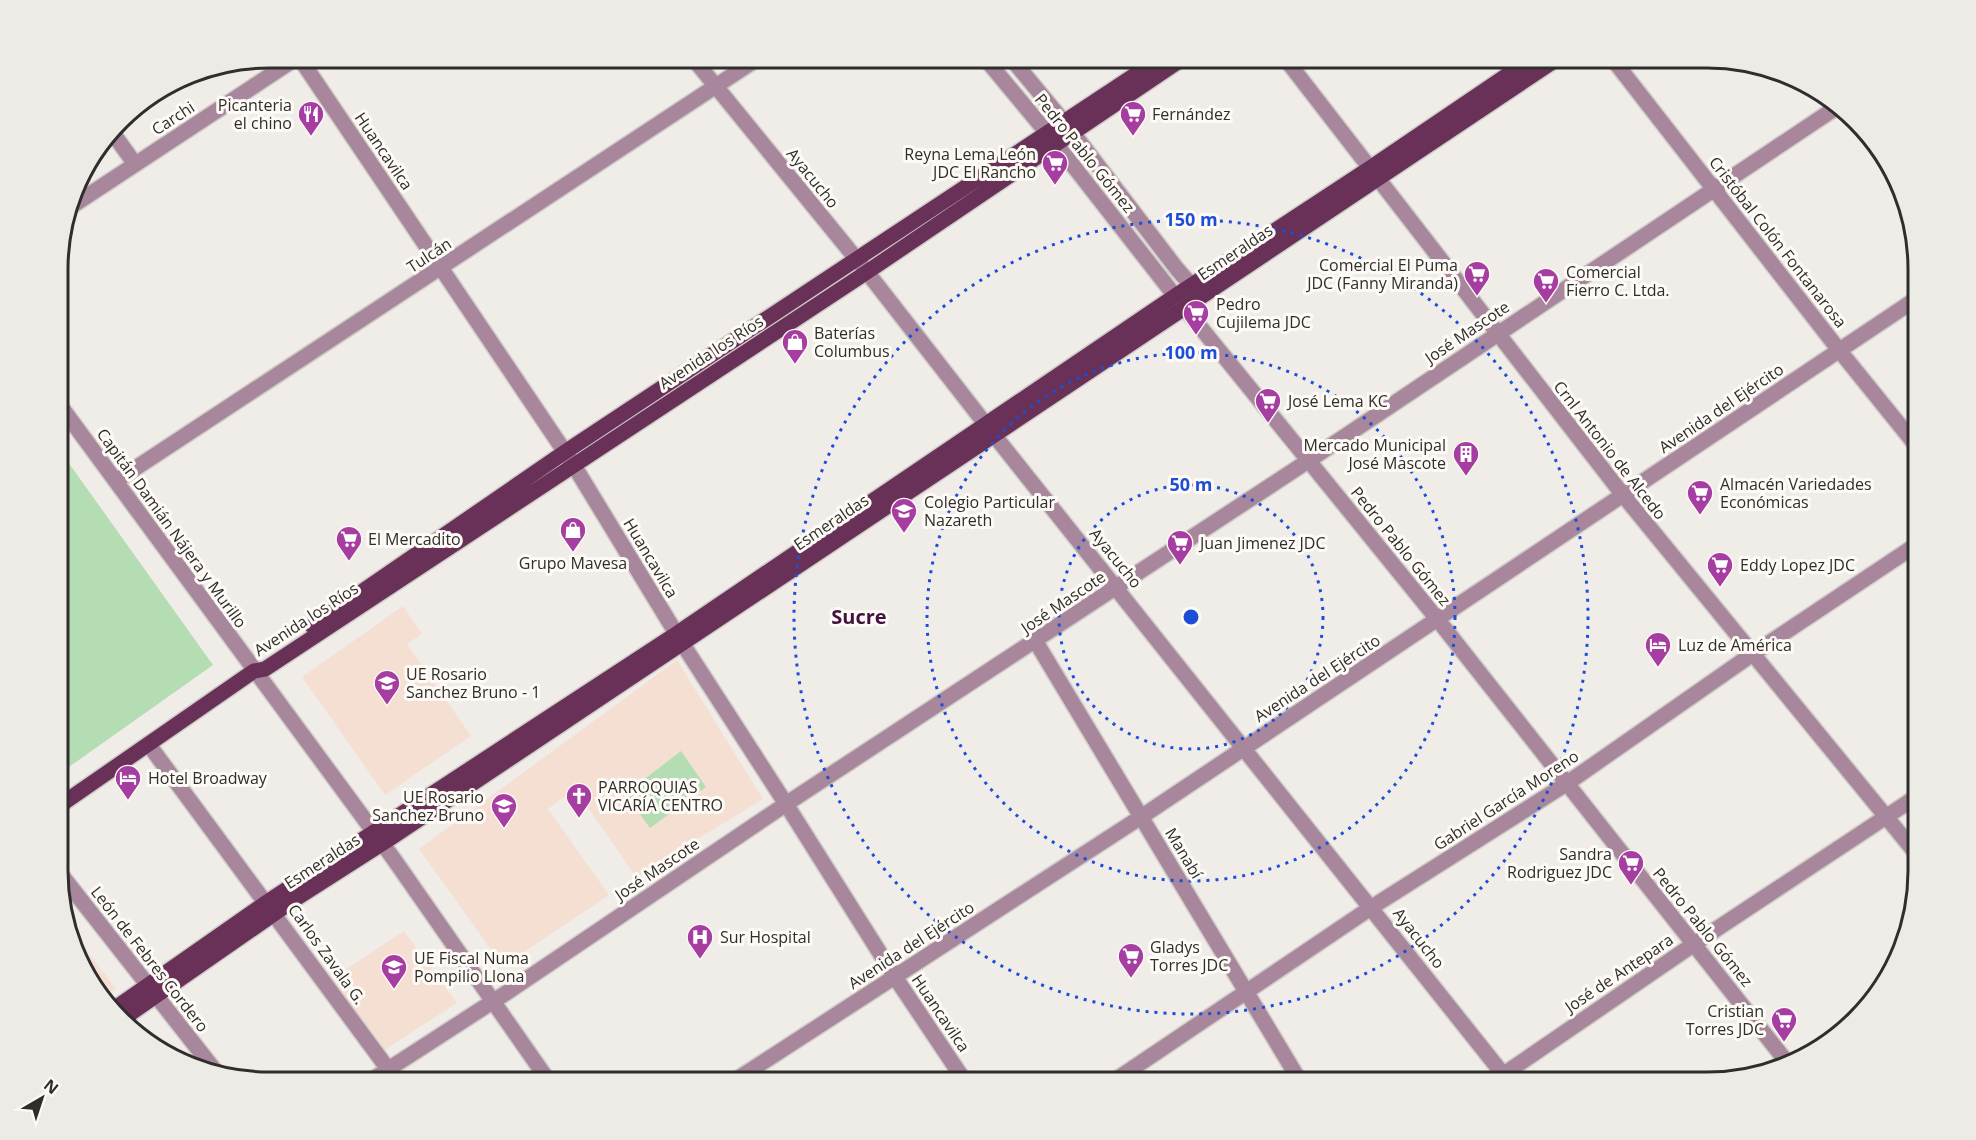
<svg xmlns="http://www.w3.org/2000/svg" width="1976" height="1140" font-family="'Open Sans',sans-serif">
	<rect width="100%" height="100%" fill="#f0ede9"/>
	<path fill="#f5dfd2" d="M403,606L422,634L407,644L471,736L385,795L302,677Z
		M677,660L763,799L636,877L575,789L548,809L609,895L503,966L419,849Z
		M69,927L116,989L100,996L92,989Z
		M404,931L457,1003L383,1051L333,978Z"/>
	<path fill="#b4ddb3" d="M68,462L213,665L59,774V468Z
		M681,751L706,787L650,828L625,794Z"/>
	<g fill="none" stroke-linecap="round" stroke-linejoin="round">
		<g stroke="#cdcbc7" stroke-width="18">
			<path id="minor" d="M299,57L573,464L682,643L786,804L895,977L966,1083
				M692,57L867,272L994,435L1510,1083
				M984,57L1057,145L1175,296L1438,620L1786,1061
				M1010,57L1073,133L1177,269L1199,294
				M1284,57L1623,495L1919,857
				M1611,57L1839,350L1919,449
				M112,132L135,164
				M69,208L298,57
				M59,404L393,858L550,1083
				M116,481L760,57
				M1036,642L1301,1083
				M149,745L388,1069
				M59,872L213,1068
				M367,1083L503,995L786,804L1308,461L1837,107
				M731,1083L1141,817L1919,297
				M1111,1083L1372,907L1566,784L1751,655L1919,543
				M1491,1083L1694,944L1919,795"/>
		</g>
		<g stroke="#cdcbc7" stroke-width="18">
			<path id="major" d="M312,626L565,452L1162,57
				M59,806L254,671L265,669L867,272L1185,57
				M114,1009L267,902L676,634L1175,296L1370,168L1534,57
				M124,1018L294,900L391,838L1560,57"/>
		</g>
		<use href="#minor" stroke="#a8869c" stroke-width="15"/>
		<use href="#major" stroke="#693158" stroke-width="15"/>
	</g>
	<g fill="none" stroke="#1d4ed8" stroke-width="3" stroke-dasharray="3 6">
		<circle cx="1191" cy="617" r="132"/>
		<circle cx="1191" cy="617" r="264"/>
		<circle cx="1191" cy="617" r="397"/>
	</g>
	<defs>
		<g id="restaurant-pin" transform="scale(1.35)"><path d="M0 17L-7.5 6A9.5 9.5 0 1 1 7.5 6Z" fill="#a63ea1" stroke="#fefbf6"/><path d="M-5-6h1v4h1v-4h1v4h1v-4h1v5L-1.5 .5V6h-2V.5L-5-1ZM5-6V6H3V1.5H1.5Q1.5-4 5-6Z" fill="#fff"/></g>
		<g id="supermarket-pin" transform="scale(1.35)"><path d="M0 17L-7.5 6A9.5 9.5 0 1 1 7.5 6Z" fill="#a63ea1" stroke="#fefbf6"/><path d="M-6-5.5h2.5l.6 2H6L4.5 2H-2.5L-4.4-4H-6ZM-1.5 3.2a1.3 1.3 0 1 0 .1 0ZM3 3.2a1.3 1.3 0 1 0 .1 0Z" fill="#fff"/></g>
		<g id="shop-pin" transform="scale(1.35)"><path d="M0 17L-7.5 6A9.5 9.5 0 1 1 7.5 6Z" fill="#a63ea1" stroke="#fefbf6"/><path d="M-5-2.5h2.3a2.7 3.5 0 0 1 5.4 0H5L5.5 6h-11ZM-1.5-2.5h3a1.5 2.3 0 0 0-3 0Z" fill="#fff"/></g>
		<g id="building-pin" transform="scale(1.35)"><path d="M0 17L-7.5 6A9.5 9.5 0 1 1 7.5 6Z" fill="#a63ea1" stroke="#fefbf6"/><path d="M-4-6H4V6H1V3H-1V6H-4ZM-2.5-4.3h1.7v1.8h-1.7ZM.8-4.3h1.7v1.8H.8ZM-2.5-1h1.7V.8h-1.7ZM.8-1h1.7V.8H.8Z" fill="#fff"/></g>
		<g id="school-pin" transform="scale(1.35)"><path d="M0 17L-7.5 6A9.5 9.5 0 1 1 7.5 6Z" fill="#a63ea1" stroke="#fefbf6"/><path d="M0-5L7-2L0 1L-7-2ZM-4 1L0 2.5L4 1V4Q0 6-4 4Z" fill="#fff"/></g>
		<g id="hotel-pin" transform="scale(1.35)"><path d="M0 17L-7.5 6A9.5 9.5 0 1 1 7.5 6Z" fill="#a63ea1" stroke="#fefbf6"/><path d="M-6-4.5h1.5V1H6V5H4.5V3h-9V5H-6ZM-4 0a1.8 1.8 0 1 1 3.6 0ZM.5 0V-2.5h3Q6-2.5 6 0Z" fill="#fff"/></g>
		<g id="church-pin" transform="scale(1.35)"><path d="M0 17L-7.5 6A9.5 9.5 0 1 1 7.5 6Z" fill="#a63ea1" stroke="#fefbf6"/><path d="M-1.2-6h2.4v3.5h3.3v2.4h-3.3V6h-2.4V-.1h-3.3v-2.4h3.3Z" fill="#fff"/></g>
		<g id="hospital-pin" transform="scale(1.35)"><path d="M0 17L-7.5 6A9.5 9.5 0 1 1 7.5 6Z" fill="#a63ea1" stroke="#fefbf6"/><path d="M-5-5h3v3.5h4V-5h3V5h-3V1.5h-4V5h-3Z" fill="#fff"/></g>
	</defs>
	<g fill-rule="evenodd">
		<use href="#restaurant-pin" x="311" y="114"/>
		<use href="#supermarket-pin" x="1133" y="114"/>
		<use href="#supermarket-pin" x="1055" y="163"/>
		<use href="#supermarket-pin" x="1477" y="274"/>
		<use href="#supermarket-pin" x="1546" y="281"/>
		<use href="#supermarket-pin" x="1196" y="313"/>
		<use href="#shop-pin" x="795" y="342"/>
		<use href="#supermarket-pin" x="1268" y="401"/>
		<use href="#building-pin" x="1466" y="454"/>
		<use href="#supermarket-pin" x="1700" y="493"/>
		<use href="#school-pin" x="904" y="511"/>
		<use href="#shop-pin" x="573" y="530"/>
		<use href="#supermarket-pin" x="349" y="539"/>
		<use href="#supermarket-pin" x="1180" y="543"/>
		<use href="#supermarket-pin" x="1720" y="565"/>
		<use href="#hotel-pin" x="1658" y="645"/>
		<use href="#school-pin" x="387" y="683"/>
		<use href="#hotel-pin" x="128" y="778"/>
		<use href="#church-pin" x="579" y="796"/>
		<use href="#school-pin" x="504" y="806"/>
		<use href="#supermarket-pin" x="1631" y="863"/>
		<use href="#hospital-pin" x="700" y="937"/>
		<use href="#supermarket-pin" x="1131" y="956"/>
		<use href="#school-pin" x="394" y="967"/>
		<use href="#supermarket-pin" x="1784" y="1020"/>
	</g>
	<g text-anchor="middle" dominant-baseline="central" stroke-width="6" stroke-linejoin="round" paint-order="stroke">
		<g font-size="16" fill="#2f2e2d" stroke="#fefbf6" text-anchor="start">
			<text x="292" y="105" text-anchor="end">Picanteria<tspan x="292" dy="18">el chino</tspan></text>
			<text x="1152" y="114">Fernández</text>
			<text x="1036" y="154" text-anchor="end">Reyna Lema León<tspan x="1036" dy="18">JDC El Rancho</tspan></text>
			<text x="1458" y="265" text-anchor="end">Comercial El Puma<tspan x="1458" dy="18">JDC (Fanny Miranda)</tspan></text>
			<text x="1566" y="272">Comercial<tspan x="1566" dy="18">Fierro C. Ltda.</tspan></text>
			<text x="1216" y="304">Pedro<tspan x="1216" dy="18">Cujilema JDC</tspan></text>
			<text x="814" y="333">Baterías<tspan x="814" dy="18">Columbus</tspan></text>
			<text x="1288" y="401">José Lema KC</text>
			<text x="1446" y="445" text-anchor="end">Mercado Municipal<tspan x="1446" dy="18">José Mascote</tspan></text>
			<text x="1720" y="484">Almacén Variedades<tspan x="1720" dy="18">Económicas</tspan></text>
			<text x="924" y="502">Colegio Particular<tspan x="924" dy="18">Nazareth</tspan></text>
			<text x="368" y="539">El Mercadito</text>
			<text x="1200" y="543">Juan Jimenez JDC</text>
			<text x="573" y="563" text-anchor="middle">Grupo Mavesa</text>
			<text x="1740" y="565">Eddy Lopez JDC</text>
			<text x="1678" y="645">Luz de América</text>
			<text x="406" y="674">UE Rosario<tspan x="406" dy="18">Sanchez Bruno - 1</tspan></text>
			<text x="148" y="778">Hotel Broadway</text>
			<text x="598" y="787">PARROQUIAS<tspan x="598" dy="18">VICARÍA CENTRO</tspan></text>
			<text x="484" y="797" text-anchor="end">UE Rosario<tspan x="484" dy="18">Sanchez Bruno</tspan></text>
			<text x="1612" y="854" text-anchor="end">Sandra<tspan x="1612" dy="18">Rodriguez JDC</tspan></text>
			<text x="720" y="937">Sur Hospital</text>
			<text x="1150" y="947">Gladys<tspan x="1150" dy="18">Torres JDC</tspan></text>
			<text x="414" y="958">UE Fiscal Numa<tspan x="414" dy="18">Pompilio Llona</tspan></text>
			<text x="1764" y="1011" text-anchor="end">Cristian<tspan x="1764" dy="18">Torres JDC</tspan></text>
		</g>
		<g font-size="16" fill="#2f2e2d" stroke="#fefbf6">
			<text transform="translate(173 118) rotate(-33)">Carchi</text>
			<text transform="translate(384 151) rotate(56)">Huancavilca</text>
			<text transform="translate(1085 153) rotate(51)">Pedro Pablo Gómez</text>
			<text transform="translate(813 178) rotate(51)">Ayacucho</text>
			<text transform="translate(1778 242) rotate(52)">Cristóbal Colón Fontanarosa</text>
			<text transform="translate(1235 252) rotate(-34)">Esmeraldas</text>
			<text transform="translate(429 255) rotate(-33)">Tulcán</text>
			<text transform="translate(1467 332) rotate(-34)">José Mascote</text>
			<text transform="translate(711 352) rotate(-33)">Avenida los Ríos</text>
			<text transform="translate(1721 408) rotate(-34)">Avenida del Ejército</text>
			<text transform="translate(1610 450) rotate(52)">Crnl Antonio de Alcedo</text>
			<text transform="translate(831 522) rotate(-34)">Esmeraldas</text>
			<text transform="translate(172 528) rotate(54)">Capitán Damián Nájera y Murillo</text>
			<text transform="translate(1401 546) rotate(51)">Pedro Pablo Gómez</text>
			<text transform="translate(651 558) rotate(59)">Huancavilca</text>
			<text transform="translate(1116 558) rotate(51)">Ayacucho</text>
			<text transform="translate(1063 602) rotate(-34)">José Mascote</text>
			<text transform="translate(306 619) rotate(-33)">Avenida los Ríos</text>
			<text transform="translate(1317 678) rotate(-33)">Avenida del Ejército</text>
			<text transform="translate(1506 800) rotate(-33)">Gabriel García Moreno</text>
			<text transform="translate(1184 853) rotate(59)">Manabí</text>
			<text transform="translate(322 861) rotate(-33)">Esmeraldas</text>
			<text transform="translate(657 869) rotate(-34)">José Mascote</text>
			<text transform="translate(1703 927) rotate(51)">Pedro Pablo Gómez</text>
			<text transform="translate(1419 938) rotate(52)">Ayacucho</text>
			<text transform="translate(911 945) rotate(-33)">Avenida del Ejército</text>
			<text transform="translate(327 954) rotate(54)">Carlos Zavala G.</text>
			<text transform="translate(150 959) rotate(52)">León de Febres Cordero</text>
			<text transform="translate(1619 973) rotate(-34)">José de Antepara</text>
			<text transform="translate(941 1013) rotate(56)">Huancavilca</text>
		</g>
		<g font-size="20" font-weight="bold" fill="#431140" stroke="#fefbf6">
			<text x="859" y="616">Sucre</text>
		</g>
	</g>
	<path d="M0 0H1976V1140H0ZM269 68H1707A201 201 0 0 1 1908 269V871A201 201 0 0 1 1707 1072H269A201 201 0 0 1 68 871V269A201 201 0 0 1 269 68Z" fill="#edebe6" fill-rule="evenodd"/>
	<path fill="none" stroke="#2f2e2d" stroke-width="3" d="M269 68H1707A201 201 0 0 1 1908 269V871A201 201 0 0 1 1707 1072H269A201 201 0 0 1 68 871V269A201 201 0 0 1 269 68Z"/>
	<circle cx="1191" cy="617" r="9" fill="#1d4ed8" stroke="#fefbf6" stroke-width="3"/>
	<g font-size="18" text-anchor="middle" font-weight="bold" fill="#1d4ed8" stroke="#fefbf6" stroke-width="6" stroke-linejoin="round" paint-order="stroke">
		<text x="1191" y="226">150 m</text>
		<text x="1191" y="359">100 m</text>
		<text x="1191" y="491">50 m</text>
	</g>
	<g transform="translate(42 1098) rotate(39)" stroke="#fefbf6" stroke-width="4.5" paint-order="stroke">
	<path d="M0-4.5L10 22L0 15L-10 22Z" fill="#2f2e2d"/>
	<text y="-9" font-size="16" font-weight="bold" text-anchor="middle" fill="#2f2e2d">N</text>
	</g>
</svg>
